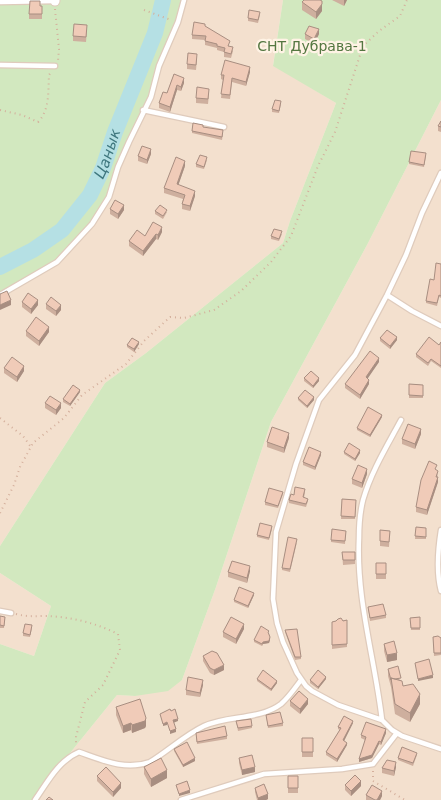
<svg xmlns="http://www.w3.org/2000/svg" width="441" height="800" font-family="'DejaVu Sans',sans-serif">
	<rect width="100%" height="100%" fill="#fbefe0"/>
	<path fill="#f3e0ce" d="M184,0H283L273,65L336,103L290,221L283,243L146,353L105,383L0,546V295Z
		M441,100V800H32L117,695L135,696L182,680L216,587L271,422L367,245Z
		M0,573L51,606L34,656L0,644Z"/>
	<path fill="#d2e8bf" d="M0,0H184L164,54L154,87L129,142L109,197L92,224L57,262L0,295Z
		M283,0H441V100L367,245L271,422L216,587L182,680L168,691L135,696L117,695L32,800H0V644L34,656L51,606L0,573V546L105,383L146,353L283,243L290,221L336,103L273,66Z"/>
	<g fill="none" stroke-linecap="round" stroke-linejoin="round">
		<path stroke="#b5e0e4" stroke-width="16" id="s1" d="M0,267L33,250L62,230L90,195L103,168L115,132L155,33L163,0"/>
		<g stroke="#dfcbbc" stroke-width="7">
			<path id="lane" d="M0,2L55,1
				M0,65L55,66
				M143,110L224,127
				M441,173L422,213L406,255L387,295L355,355L319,400L296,464L276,532L273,599L277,623L283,642L297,673L306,686L312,691L338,705L382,720L392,730L402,736L441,749
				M0,295L57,262L92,224L109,197L118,167L129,142L151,97L159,66L178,22L184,0
				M387,295L412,311L441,326
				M441,530C438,549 436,572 441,591
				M0,611L11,613
				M382,720C375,659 356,600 359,538C359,525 360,512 363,500C371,472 387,446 401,420
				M35,800C47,783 58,761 79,752C102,760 125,771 150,762C168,751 185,735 204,726C228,715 260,720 281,704C289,697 295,688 301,680
				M181,800L264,774L342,769L373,764L397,733"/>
		</g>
		<g stroke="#dfcbbc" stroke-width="11">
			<path id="street" d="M55,1V0"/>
		</g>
		<path stroke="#d4af9c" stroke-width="2" stroke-dasharray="1 4" stroke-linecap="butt" d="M55,9L59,49L58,61
			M144,10L171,20
			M0,110L22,115L38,122C50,110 48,91 49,75L51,72
			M0,418L23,436L31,447
			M0,513L14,485L20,467L33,443L64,418L82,395L126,364L144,341L170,317L184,318L214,310L241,291L271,262L291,236L318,166L335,132L363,46L379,31L400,16L407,0
			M16,614C27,617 36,616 47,616C71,617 96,623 118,634L120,650L103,685L85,702L76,737V746
			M373,771V781L405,800"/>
		<use href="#lane" stroke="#fff" stroke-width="4.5"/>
		<use href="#street" stroke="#fff" stroke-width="9"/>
	</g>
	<path fill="#ceaf9e" d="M332,0H347L344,6Z
		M302,2L322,11L316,19L302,10Z
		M40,6H42V19H29V14Z
		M260,15L258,23L248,21V18Z
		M205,26L229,46L233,51L231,58L224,57V52L217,50V48L205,45V40L192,39V35Z
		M87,30L86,42L73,41V36Z
		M305,34H319L314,44L305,39Z
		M197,59L196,70L187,69V64Z
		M250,72L246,86L232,82L230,99L221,98L223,80L221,79V75Z
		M174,74L184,83L181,91L177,90L170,112L159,108V103L167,93Z
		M209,94L208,104L196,103V98Z
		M281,104L279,113L272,112V109Z
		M441,121V132L438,131V126Z
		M203,127L223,133L222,140L192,133V131Z
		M151,154L147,164L138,161V156Z
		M426,156L424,167L409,164V162Z
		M207,160L204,169L196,167V164Z
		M185,166L178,185L195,196L190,211L182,209V204L183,199L164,193V188Z
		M110,209L124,210L118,219L110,214Z
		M155,211L167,212L163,219L155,214Z
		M162,232L158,240L156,239L143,256L129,246V241L145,236Z
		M282,234L279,241L271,239V236Z
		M441,264V298L439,297L437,306L426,303V301L434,280Z
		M22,302L38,305L31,314L22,307Z
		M46,304L61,310L56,316L46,309Z
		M26,331L49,332L39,346L26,336Z
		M380,338L397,340L390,349L380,341Z
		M441,342V368L431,361L428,366L416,357V354L439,345Z
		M139,344L134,352L127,347V345Z
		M379,362L367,378L369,384L360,399L345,388V384Z
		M4,368L24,371L17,382L4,373Z
		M304,378L319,381L313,388L304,381Z
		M409,384L423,385V398H409Z
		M80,392L70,406L63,402V399Z
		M298,398L314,400L307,408L298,400Z
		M45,403L61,408L56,415L45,408Z
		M382,417L370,437L357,430V428Z
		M421,434L415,449L402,444V439Z
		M289,438L284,453L267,447V442Z
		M344,452L360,453L355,461L344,454Z
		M321,455L315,470L303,465V462Z
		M437,470L438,482L427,515L416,512V507Z
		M367,474L362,488L352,484V479Z
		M305,492L304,498L308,501L306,507L289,503V500L294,495Z
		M283,494L278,508L265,505V502Z
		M342,499L356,500L355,519H341Z
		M416,527L426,528V539H415Z
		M272,529L269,540L257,537V535Z
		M380,530L390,531L389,547L380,546Z
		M346,531L345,544L331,542V540Z
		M297,542L290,572L282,570V568Z
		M342,552H355V564L343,565Z
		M376,563H386V579H376Z
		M250,571L247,583L228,577V572Z
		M254,595L248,608L234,602V600Z
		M368,607L386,615V618L370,621Z
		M0,616L5,619L4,628H0Z
		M420,617V630H411L410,618Z
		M347,620V647L332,649V622Z
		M32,628L30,637L23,636V633Z
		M244,629L236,644L223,637V632Z
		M285,630L301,657V659L295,660L285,632Z
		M269,634L270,640L269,643L263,644L262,646L254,642V640Z
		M433,637L441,638V655L434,656Z
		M384,644L397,660L387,662L384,651Z
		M203,656L224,670L214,675L210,673L203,661Z
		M388,669L401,681L403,686L420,704L410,722L395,714L391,687L388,676Z
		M257,679L277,683L271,691L257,681Z
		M326,679L318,689L310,683V680Z
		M203,685L200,697L186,695V690Z
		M290,701L308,704L300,714L290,706Z
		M116,707L146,726L145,728L132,733L131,730L123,733L116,715Z
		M266,715L283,723V726L268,728Z
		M236,721L252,726V728L238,731Z
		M353,723L344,741L347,745L337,762L326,755V752L340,730L338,729V727Z
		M386,733L381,745L379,744L372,758L359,762L365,740L361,738V735Z
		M196,735L227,736V739L197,744Z
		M302,738H313V757H302Z
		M174,749L195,761L183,767L174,751Z
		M417,755L413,766L398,760V758Z
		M239,758L255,772L242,775L239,763Z
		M144,767L167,778L151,787L144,774Z
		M396,767L394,776L382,773V768Z
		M97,776L121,788L113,797L97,781Z
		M288,776H298V793H288Z
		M345,785L361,786L351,796L345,790Z
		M255,788L268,799L266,800H257L255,792Z
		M366,795L382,796L380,800H366Z"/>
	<path fill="#a88e81" d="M344,0H347L344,6Z
		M322,4V11L316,19V12Z
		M319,29V34L314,44V39Z
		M250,67V72L246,86V82Z
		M184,78V83L181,91V87Z
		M177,85V90L170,112V107Z
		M151,149V154L147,164V160Z
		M185,161V166L177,189V184Z
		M195,191V196L190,211V206Z
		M124,205V210L118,219V214Z
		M162,227V232L158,240V235Z
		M156,234V239L143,256V251Z
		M11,300V305L0,310V305Z
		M38,300V305L31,314V309Z
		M61,305V310L56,316V311Z
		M49,327V332L39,346V341Z
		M397,337V340L390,349V346Z
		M139,342V344L134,352V349Z
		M379,358V362L366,381V377Z
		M24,366V371L17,382V377Z
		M319,378V381L313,388V386Z
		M369,380V384L360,399V395Z
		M80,390V392L70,406V404Z
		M314,397V400L307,408V406Z
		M61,403V408L56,415V410Z
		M382,415V417L370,437V435Z
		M421,429V434L415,449V444Z
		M289,433V438L284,453V448Z
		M360,450V453L355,461V459Z
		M321,452V455L315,470V467Z
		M367,469V474L362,488V483Z
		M438,477V482L427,515V510Z
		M250,566V571L247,583V578Z
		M254,593V595L248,608V606Z
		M244,624V629L236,644V639Z
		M270,637V640L269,643L263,644L262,646L263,642Z
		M397,653V660L387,662V655Z
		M224,665V670L214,675V670Z
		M433,675V678L418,681V679Z
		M326,677V679L318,689V687Z
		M203,680V685L200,697V693Z
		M277,681V683L271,691V689Z
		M420,694V704L410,722V713Z
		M308,699V704L300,714V709Z
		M146,718V726L145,728L132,733V725Z
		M178,719V721L173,723V720Z
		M353,721V723L343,743V740Z
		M167,722V725L163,726V724Z
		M131,723V730L123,733V726Z
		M176,729V732L170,734V731Z
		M386,729V733L381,745V742Z
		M379,741V744L372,758L359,762V759Z
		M347,743V745L337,762V759Z
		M195,758V761L183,767V765Z
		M396,762V767L394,776V771Z
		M255,767V772L242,775V770Z
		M167,770V778L151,787V779Z
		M361,781V786L351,796V791Z
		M121,783V788L113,797V792Z
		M190,790V793L179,796V794Z
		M382,791V796L380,800H377Z
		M268,794V799L266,800H258V798Z"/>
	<path fill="#f0cbb8" stroke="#a88e81" d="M304,0H320L322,1V4L316,12L302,2Z
		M30,1H40V6H42V14H29Z
		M249,10L260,12L258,20L248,18Z
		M194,22L205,24V26L230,41L228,46L233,47L231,54L224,52L225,48L217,46V44L205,41L206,36L192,35Z
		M74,24L87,25L86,37L73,36Z
		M309,26L319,29L314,39L305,34Z
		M188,53L197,54L196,65L187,64Z
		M225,60L250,67L246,82L232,78L230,95L221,94L224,75H221Z
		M174,74L184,78L181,87L177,85L170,107L159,103L163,92L167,93Z
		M197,87L209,89L208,99L196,98Z
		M275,100L281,101L279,111L272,109Z
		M441,121V127L438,126Z
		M193,123L203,125V127L223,130L222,137L192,131Z
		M142,146L151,149L147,160L138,156Z
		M411,151L426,153L424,165L409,162Z
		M200,155L207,157L204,167L196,164Z
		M176,157L185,161L177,184L195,191L190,206L182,204L185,195L164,188Z
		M115,200L124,205L118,214L110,209Z
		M160,205L167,210L163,216L155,211Z
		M153,222L162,227L158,235L156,234L143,251L129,241L137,230L145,236Z
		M274,229L282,231L279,239L271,236Z
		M436,263L441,264V296L439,295L437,303L426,301L430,279L434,280Z
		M7,291L11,300L0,305V294Z
		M28,293L38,300L31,309L22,302Z
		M51,297L61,305L56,311L46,304Z
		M36,317L49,327L39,341L26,331Z
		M387,330L397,337L390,346L380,338Z
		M429,337L439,345L441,342V366L431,359L428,363L416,354Z
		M132,338L139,342L134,349L127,345Z
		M370,351L379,358L366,377L369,380L360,395L345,384Z
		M12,357L24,366L17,377L4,368Z
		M311,371L319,378L313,386L304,378Z
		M409,384L423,385V396L409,395Z
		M73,385L80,390L70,404L63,399Z
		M305,390L314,397L307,406L298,398Z
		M50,396L61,403L56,410L45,403Z
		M368,407L382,415L370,435L357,428Z
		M408,424L421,429L415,444L402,439Z
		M272,427L289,433L284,448L267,442Z
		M349,443L360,450L355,459L344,452Z
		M309,447L321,452L315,467L303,462Z
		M429,461L437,465L435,469L438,471L436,477H438L427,510L416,507L421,480Z
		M358,465L367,469L362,483L352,479Z
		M295,487L305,489L303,497L308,499L306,504L289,500L291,494L294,495Z
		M269,488L283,492L278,506L265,502Z
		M342,499L356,500L355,517L341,516Z
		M260,523L272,526L269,538L257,535Z
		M416,527L426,528V537L415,536Z
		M332,529L346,531L345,541L331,540Z
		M380,530L390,531L389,542L380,541Z
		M288,537L297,539L290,569L282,568Z
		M342,552H355V560H343Z
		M232,561L250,566L247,578L228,572Z
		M376,563H386V574H376Z
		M239,587L254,593L248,606L234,600Z
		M383,604L386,615L370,618L368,607Z
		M0,616L5,617L4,626L0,625Z
		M231,617L244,624L236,639L223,632Z
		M420,617V628H411L410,618Z
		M341,618L343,621L347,620V644L332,645V622L336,621L338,619Z
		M25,624L32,625L30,635L23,633Z
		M261,626L269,631L268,632L270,637L269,641L263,642L262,644L254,640Z
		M297,629L301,657H295L285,630Z
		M438,636L441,638V653H434L433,637Z
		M394,641L397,653L387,655L384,644Z
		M212,651L217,653L224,665L214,670L210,668L203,656Z
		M429,659L433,675L418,679L415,663Z
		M398,666L401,678L395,679L391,678V680L388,669Z
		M263,670L277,681L271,689L257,679Z
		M318,670L326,677L318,687L310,680Z
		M188,677L203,680L200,693L186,690Z
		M391,678L402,681L403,686L413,684L420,694L410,713L395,704Z
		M299,691L308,699L300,709L290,701Z
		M140,699L146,718L145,721L132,725L131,723L123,726L116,707Z
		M170,709L171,711L175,709L178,719L173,720L176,729L170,731L167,722L163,724L160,714Z
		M280,712L283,723L268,726L266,715Z
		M344,716L353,721L343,740L347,743L337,759L326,752L341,728L338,727Z
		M251,719L252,726L238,728L236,721Z
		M366,722L386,729L381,742L379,741L372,755L359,759L366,737L361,735Z
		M225,726L227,736L197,742L196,733Z
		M302,738H313V752H302Z
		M187,742L195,758L183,765L174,749Z
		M402,747L417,753L413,763L398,758Z
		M252,755L255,767L242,770L239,758Z
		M161,758L167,770L151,779L144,767Z
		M387,760L396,762L394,771L382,768Z
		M106,767L121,783L113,792L97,776Z
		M355,775L361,781L351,791L345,785Z
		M288,776H298V788H288Z
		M187,781L190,790L179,794L176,785Z
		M264,784L268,794L258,798L255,788Z
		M372,785L382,791L377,800H375L366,795Z
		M49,797L53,800H46Z"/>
	<g text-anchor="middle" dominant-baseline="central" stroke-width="4.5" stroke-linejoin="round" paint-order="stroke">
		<g font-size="14" fill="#547741" stroke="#fff3e5">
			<text x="312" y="46">СНТ Дубрава-1</text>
		</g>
		<g font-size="15" font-style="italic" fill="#3f777e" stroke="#fff3e5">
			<text stroke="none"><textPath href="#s1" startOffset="162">Цанык</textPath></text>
		</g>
	</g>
</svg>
